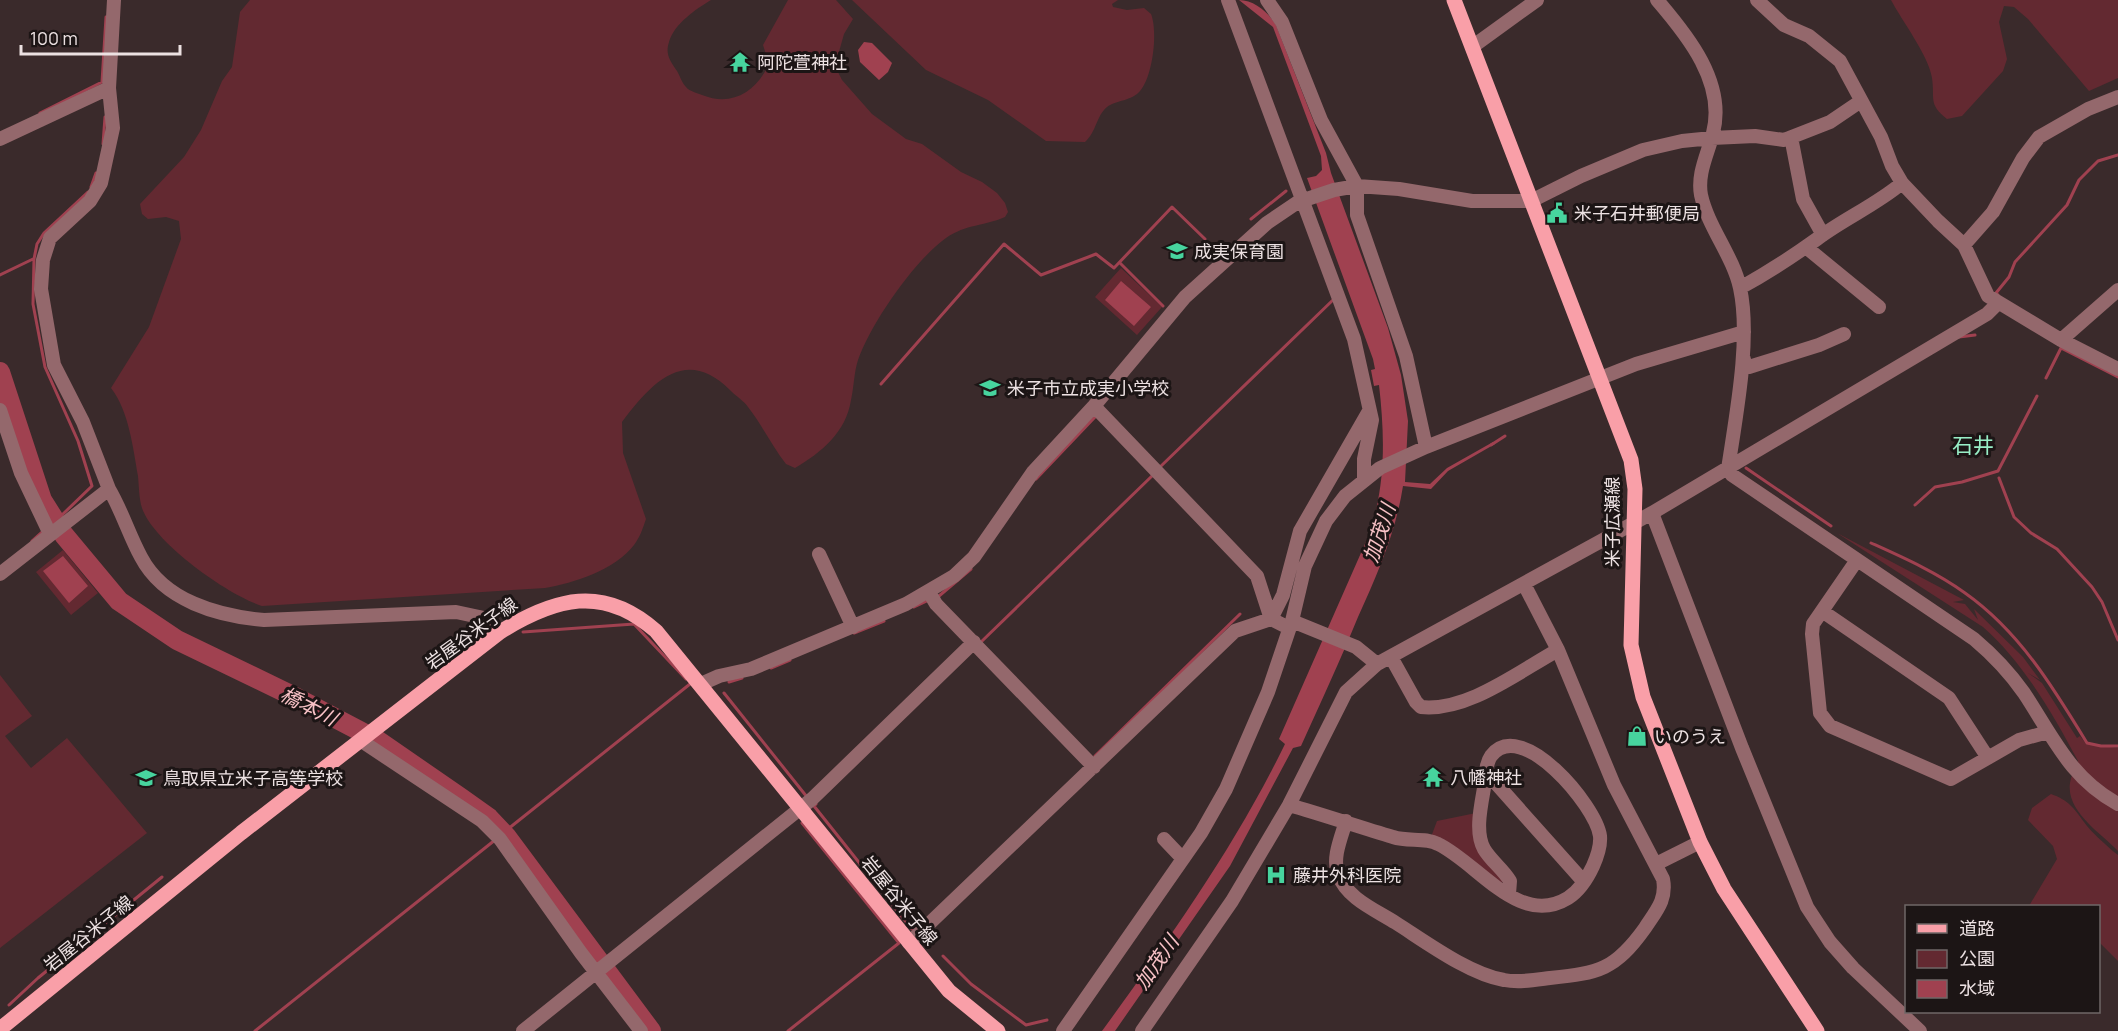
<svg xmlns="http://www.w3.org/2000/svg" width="2118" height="1031" font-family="Manrope,'Noto Sans JP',sans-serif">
	<rect width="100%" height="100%" fill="#3a2a2b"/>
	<path fill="#632931" d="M250,0H711C696,9 674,24 669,42C665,54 670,61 677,71C680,76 682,83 686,87C689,91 697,93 702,95C732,107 756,92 769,64L763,45L788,0H836L853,19L844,34L835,66L842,80L872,114L906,139L922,144L961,172L982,182L997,193L1005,203L1008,212L1005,217C985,226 966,224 946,238C914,261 871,323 858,360C854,372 854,387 851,400C846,432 822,452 795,468L786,464C772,446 762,425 748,407C744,401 737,397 731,391C686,345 652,382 622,422L623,453L646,519C643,528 640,537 634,545C615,570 574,583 545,588L262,606C228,595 154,543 142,508C139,499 139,486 138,476C133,448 129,411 111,388L149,327L181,239L179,221L166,217L148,219L142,214L140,204L184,157L201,130L222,81L232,67L240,12Z
		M852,0H1118L1112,4L1113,7L1127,10L1144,8L1151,14C1158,31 1153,76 1140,91C1132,101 1116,100 1107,107C1096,116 1097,131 1085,142L1046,141L988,100L926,70Z
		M1891,0H2118V78L2089,91L2028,19L2014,7L2004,6L1999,22L2007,59L2003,71L1962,116L1947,119C1928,104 1935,99 1932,78C1929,56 1902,21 1891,0Z
		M1121,268L1162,307L1137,335L1095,297Z
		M1837,533L1964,600L1953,602L1965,604L1978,620L1974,609L2023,657L2040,680L2028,673L2042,683L2077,738L2080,736L2086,744L2118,748V851C2101,833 2066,812 2070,783C2071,776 2075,768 2078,761C2053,714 2023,662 1983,627Z
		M63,550L98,593L71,615L36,572Z
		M0,675L32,716L5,736L31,768L67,738L147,833L0,948Z
		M2051,794C2068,800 2074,808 2084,822C2090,831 2109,848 2118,855V961L2099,942L2098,906H2029L2057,859L2053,846L2028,820L2032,808Z
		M1476,813L1504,880L1502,883L1442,840L1431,837L1437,821Z"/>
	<path fill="#a04150" d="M1239,0C1254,0 1268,12 1276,25L1326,153L1331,173L1388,328L1401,375L1408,421L1405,482L1430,484L1447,468L1493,442L1495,444L1448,471L1431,489L1403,486C1396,532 1377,575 1358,617C1339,663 1321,702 1301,746L1293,748L1230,866L1115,1031H1102C1169,939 1235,847 1285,744L1279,739L1368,537C1386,488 1385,437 1379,385L1374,386L1371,370L1375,369L1373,359L1307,178L1316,176L1322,170L1321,156L1273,27Z
		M864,42L872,43L892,63L888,72L879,80L860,62L858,50Z
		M1121,281L1151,307L1134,326L1105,300Z
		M63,556L88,586L69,603L43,571Z"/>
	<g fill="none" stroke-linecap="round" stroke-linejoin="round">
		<path stroke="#a04150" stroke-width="3" d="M40,113L102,82L106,17
			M103,144L105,117
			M91,187L96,173
			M1251,219L1286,191
			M1120,263L1163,306
			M0,275L33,259
			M1998,295L1996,293L2009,277L2015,262L2067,205L2079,180L2098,161L2118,155
			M1959,337L1975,335
			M2046,378L2061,348L2118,377
			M881,384L1004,244L1041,275L1096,254L1114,268L1172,207L1205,239
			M1491,445L1505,436
			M1160,467L1334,299
			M1746,468L1831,526
			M1999,478L2014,517L2031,533L2057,549L2092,587L2102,602L2118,640
			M1036,479L1095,417
			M1915,505L1935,487L1962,482L1998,471L2037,396
			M63,514L92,486L78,441L45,367L33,304L34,259L37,244L44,233L88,192
			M32,541L42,532
			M1871,543C1902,557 1936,572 1965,593C2019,631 2053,687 2087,743L2101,746H2118
			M939,596L971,569
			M914,607L929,600
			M523,632L634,624L686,679
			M854,633L884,621
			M981,642L1153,475
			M771,668L790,660
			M729,682L742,678
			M724,693L807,797
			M1095,756L1240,614
			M816,804L814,806L912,929
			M503,833L690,684
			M943,956L971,984L1026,1025L1047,1020
			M9,1005L38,978L162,877
			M255,1031L495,840
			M788,1031L899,943L802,823"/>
		<path stroke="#a04150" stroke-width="20" d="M0,372L42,500L64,535L119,601L177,640L297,698L377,740L461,798L489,818L506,836L651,1031"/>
		<path stroke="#94686c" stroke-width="14" d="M1228,0L1354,339L1372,420L1364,459V479
			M1267,0L1282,22L1321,120L1357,186V215L1406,356L1426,447
			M1657,0C1688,36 1726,83 1713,133C1708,154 1697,173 1701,195C1708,227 1733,256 1740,288C1751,339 1736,415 1728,469L1732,475L1974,639C1993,655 2010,673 2024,693C2053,737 2070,778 2118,804
			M1757,0L1784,25L1809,36L1840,61L1881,137L1892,166L1902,183L1938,221L1964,245L1988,296L2061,340L2118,369
			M1472,47L1537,0
			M1791,137L1803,199L1823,235
			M0,139L109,88
			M1964,245L1993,212L2023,158L2039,137L2088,109L2118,97
			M1807,248L1879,307
			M1740,288C1767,273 1792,257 1817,239C1845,218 1876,205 1902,183
			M2061,340L2118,290
			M1743,356L1746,367H1749L1819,345L1844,334
			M1094,406L1257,576L1271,619
			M0,410L21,473L50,534
			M109,489C122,511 129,535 141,557C164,601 218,616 264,620L456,612L484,618L500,632
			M1652,513L1742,748L1807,907L1830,942L1853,968L1920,1031
			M819,554L853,627
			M1857,560L1813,624L1812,634L1820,713L1830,726L1951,779L2019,740L2048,732
			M0,574L109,489L83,422L54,365L41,289L43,260L50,238L90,201L101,183L113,128L109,88L114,0
			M929,592L936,604L1094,767
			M1822,611L1949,698L1988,758
			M1271,619L1283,595L1300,531L1369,411
			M1292,621L1356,647L1377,664
			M1391,657L1416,702L1421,707C1467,712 1518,672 1558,650
			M701,684L719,676L751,669L906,604L954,576L974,557L1033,472L1094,406L1185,297L1267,223L1298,202L1334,190L1357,186L1399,189L1472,201H1531L1581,176L1643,150L1682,141L1712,138L1755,136L1784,140L1830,122L1861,101
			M360,740L482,821L500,839L581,953L641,1031
			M1486,772L1584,882
			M1289,805C1324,815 1359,827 1393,837C1408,842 1425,837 1438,844C1478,863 1519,928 1568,898C1579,891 1587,879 1593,866C1597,857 1601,846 1600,836C1596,806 1521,716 1491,756C1486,763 1486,773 1485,782C1482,802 1474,831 1484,849C1491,861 1503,869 1510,881L1509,894
			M1346,821C1341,838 1332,858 1338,874C1347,899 1376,910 1396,923C1426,942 1469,974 1504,980C1519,983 1535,980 1550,978C1599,973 1615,970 1645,928C1656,911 1667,900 1663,879L1614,785L1558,650L1524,584
			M1164,839L1183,859
			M1656,864L1700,842
			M909,943L1235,631L1271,619L1289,628
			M523,1031L812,799L974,642
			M1063,1031L1201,833L1226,789L1268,692L1292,621L1305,566L1326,521L1345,496L1380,468L1426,447L1636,364L1744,332
			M1142,1031L1232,901L1289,805L1346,692L1377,664L1652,513L1987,314L1998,303"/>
		<path stroke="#f99fa8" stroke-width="15" d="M1454,0L1631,460L1635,489L1631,645L1643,697L1700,842L1724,889L1817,1031
			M0,1029L241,833L500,632C555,598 603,584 656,631L949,991L998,1031"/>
	</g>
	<defs>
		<g id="temple-bare" transform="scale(1.62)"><path d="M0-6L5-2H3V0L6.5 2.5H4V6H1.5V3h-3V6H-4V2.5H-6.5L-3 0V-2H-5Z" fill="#47d49e" stroke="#1c1515" stroke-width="2.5" paint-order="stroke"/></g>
		<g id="civic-bare" transform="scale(1.62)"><path d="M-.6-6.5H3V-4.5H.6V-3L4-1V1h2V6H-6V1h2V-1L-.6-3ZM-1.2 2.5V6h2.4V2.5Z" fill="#47d49e" stroke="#1c1515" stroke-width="2.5" paint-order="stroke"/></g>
		<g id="school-bare" transform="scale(1.62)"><path d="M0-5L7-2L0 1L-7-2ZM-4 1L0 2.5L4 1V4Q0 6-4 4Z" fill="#47d49e" stroke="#1c1515" stroke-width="2.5" paint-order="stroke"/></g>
		<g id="shop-bare" transform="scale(1.62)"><path d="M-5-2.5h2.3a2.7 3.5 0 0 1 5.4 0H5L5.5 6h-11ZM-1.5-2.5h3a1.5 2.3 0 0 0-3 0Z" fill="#47d49e" stroke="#1c1515" stroke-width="2.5" paint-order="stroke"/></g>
		<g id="hospital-bare" transform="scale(1.62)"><path d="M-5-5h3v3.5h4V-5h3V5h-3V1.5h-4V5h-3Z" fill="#47d49e" stroke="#1c1515" stroke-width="2.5" paint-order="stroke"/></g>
	</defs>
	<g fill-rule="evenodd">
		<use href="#temple-bare" x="740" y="62"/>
		<use href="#civic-bare" x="1557" y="213"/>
		<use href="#school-bare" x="1177" y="251"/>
		<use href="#school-bare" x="990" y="388"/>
		<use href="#shop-bare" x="1637" y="736"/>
		<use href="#temple-bare" x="1433" y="777"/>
		<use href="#school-bare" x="146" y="778"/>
		<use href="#hospital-bare" x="1276" y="875"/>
	</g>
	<g text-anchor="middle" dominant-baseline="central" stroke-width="6" stroke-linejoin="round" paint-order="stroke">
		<g font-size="18" fill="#ece1e2" stroke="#1c1515" text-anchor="start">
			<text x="757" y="62">阿陀萱神社</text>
			<text x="1574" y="213">米子石井郵便局</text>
			<text x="1194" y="251">成実保育園</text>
			<text x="1007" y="388">米子市立成実小学校</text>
			<text x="1654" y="736">いのうえ</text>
			<text x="1450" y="777">八幡神社</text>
			<text x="163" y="778">鳥取県立米子高等学校</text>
			<text x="1293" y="875">藤井外科医院</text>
		</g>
		<g font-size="18" fill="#ece1e2" stroke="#1c1515">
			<text transform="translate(1612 522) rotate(-90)">米子広瀬線</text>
			<text transform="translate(471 633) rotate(-36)">岩屋谷米子線</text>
			<text transform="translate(900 900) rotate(51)">岩屋谷米子線</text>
			<text transform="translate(88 933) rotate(-39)">岩屋谷米子線</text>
		</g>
		<g font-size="20" font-style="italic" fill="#f8c2c6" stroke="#1c1515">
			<text transform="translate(1379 533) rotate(-72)">加茂川</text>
			<text transform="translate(309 706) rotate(27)">橋本川</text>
			<text transform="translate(1156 962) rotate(-55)">加茂川</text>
		</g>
		<g font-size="21" fill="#98eec6" stroke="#1c1515">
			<text x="1973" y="445">石井</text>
		</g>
	</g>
	<rect x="1905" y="905" width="195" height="108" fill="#1c1515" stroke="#6f6767" stroke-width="1.5"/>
	<rect x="1917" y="924" width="30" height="9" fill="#f99fa8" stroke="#6f6767" stroke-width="1.5"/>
	<text x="1959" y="935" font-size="18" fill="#ece1e2">道路</text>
	<rect x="1917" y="950" width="30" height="18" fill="#632931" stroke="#6f6767" stroke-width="1.5"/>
	<text x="1959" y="965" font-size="18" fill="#ece1e2">公園</text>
	<rect x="1917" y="980" width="30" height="18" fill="#a04150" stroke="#6f6767" stroke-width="1.5"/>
	<text x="1959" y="995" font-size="18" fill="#ece1e2">水域</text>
	<path d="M21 45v9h159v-9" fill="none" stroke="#ece1e2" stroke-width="3"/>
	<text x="30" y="45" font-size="18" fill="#ece1e2" stroke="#1c1515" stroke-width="4.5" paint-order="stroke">100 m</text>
</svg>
